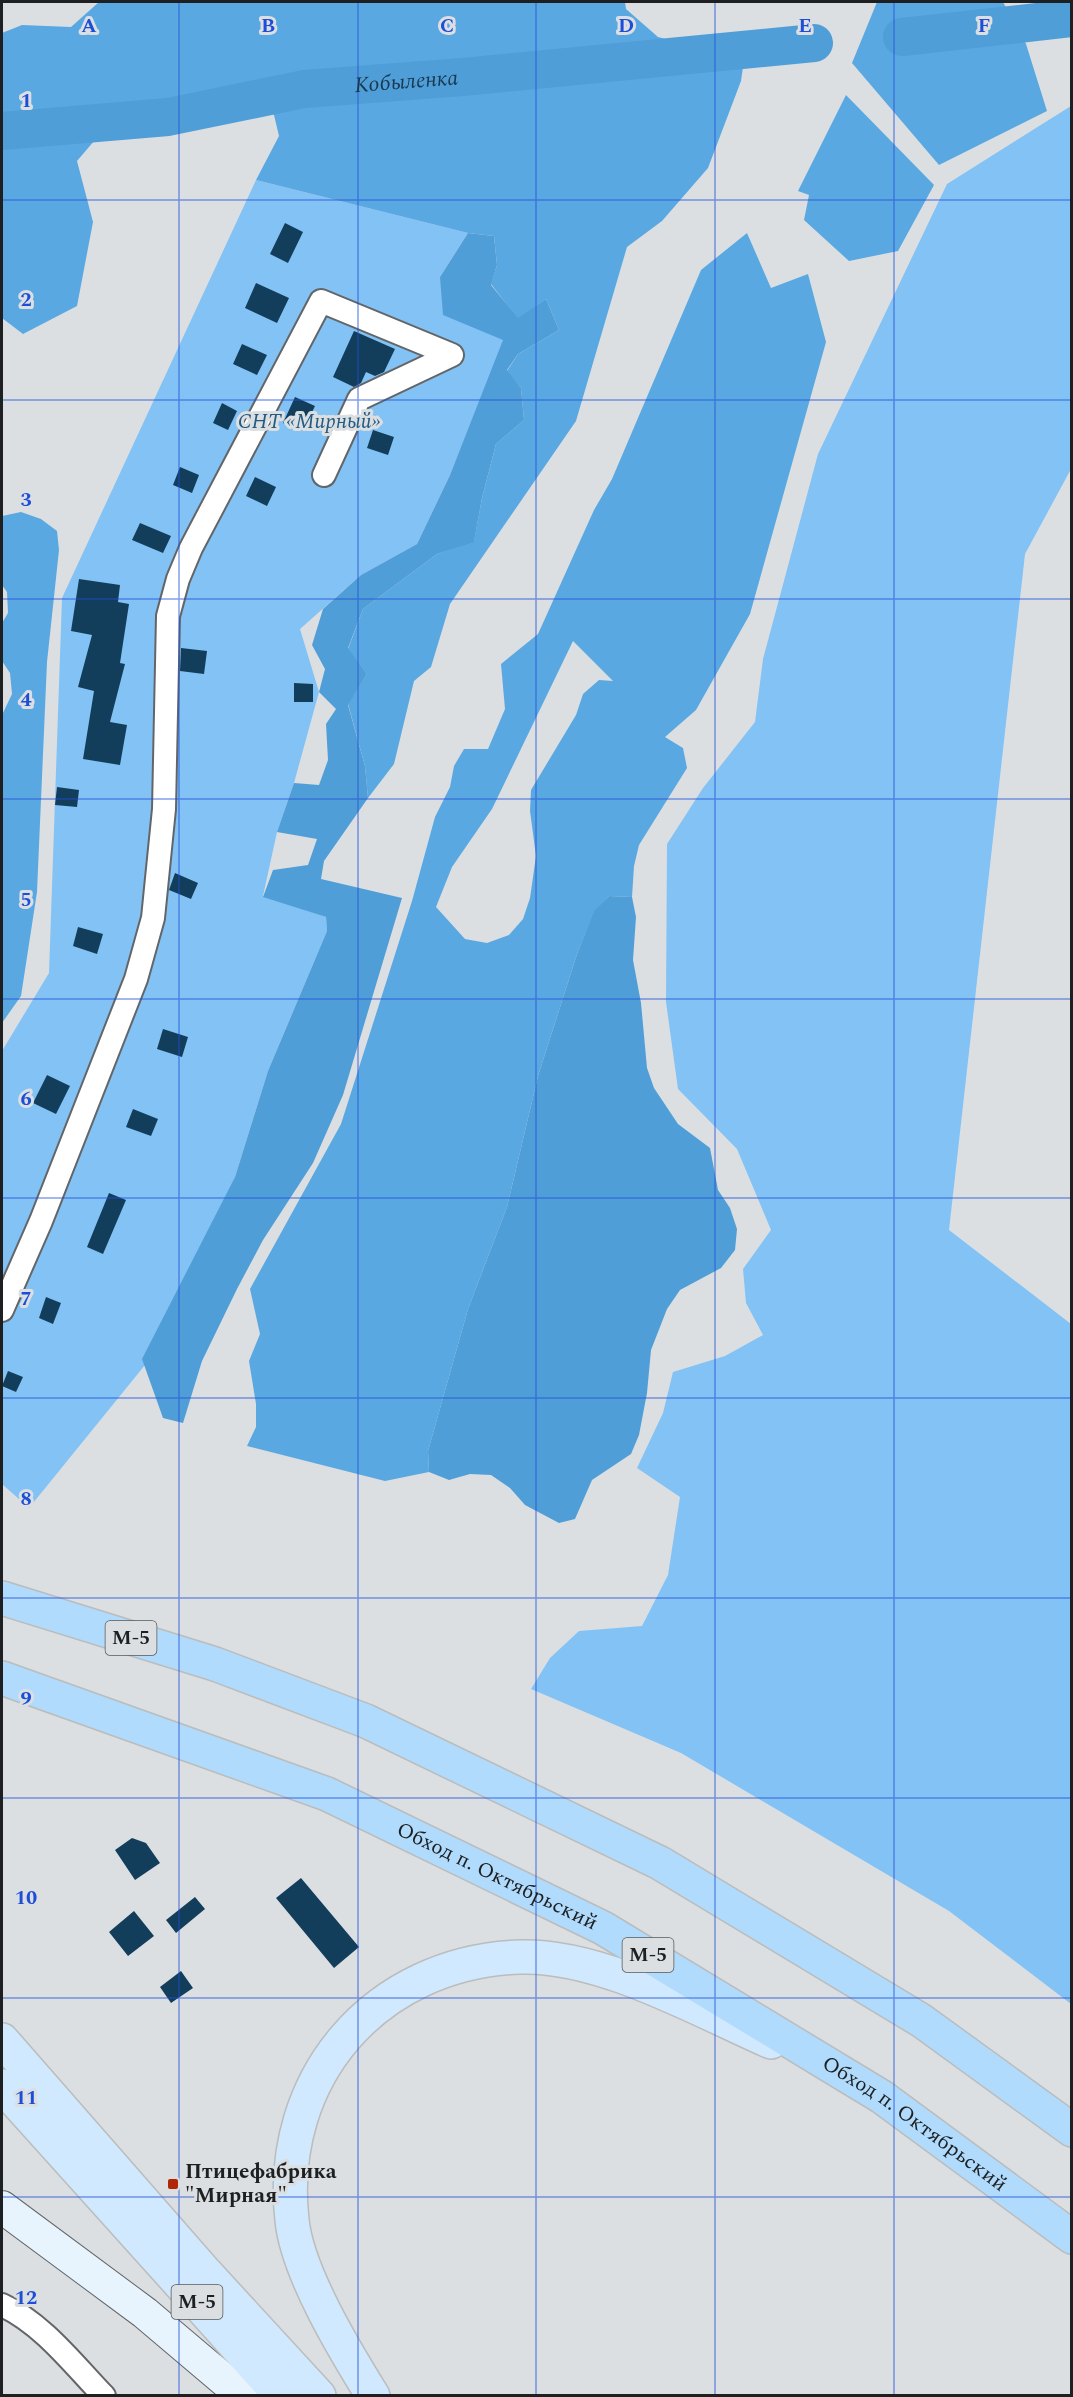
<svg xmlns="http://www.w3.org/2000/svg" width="1073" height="2397" font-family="Spectral,serif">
	<rect width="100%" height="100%" fill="#dbdfe2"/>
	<path fill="#83c2f4" d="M1071,106V469L1025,554L949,1230L1071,1324V2004L949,1911L681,1753L531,1689L550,1658L579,1631L642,1626L668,1575L680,1497L637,1468L663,1413L673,1372L725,1356L763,1335L746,1303L743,1269L771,1230L737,1149L678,1089L666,1002L667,844L703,788L755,722L763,659L818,454L947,184Z
		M256,180L468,233L440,277L504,340L450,475L417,544L361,575L300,629L319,692L294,783L277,832L263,896L326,917L327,931L268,1071L235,1177L145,1365L29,1508L2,1484V1051L49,973L62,598Z"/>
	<path fill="#5aa8e1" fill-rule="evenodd" d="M99,2H625L626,9L658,37L744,60L741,81L708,168L662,221L627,247L576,421L450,604L431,667L414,681L394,764L368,798L365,766L348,704L367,674L348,649L363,609L437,554L474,541L482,498L496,444L524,420L521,388L507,371L518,354L559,330L546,299L518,319L491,284L497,265L494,236L468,233L256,180L279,136L274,115L243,89L118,113L77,161L93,222L77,306L23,334L2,318V33L22,25L71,27Z
		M877,2H1003L1026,44L1047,111L939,165L852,63Z
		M846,95L934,185L898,251L849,261L804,220L809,195L798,191Z
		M747,233L771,288L808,274L826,342L750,614L696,710L665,737L683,748L687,768L639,845L634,866L632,897L609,896L594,912L577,954L538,1076L507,1207L468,1309L428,1451L429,1472L385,1481L247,1446L256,1427V1404L249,1361L260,1334L250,1289L341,1124L412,901L435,817L450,787L454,766L464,749H488L505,709L501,664L538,634L594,510L612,479L701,270ZM573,641L613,681L599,680L583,694L576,715L531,790L530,811L536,856L530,898L523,919L509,935L487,943L465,939L436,907L452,867L492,809Z
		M21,512L41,519L57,531L59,550L47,662L37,892L21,996L2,1023V715L12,694L10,673L2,661V623L8,613L7,592L2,585V516Z"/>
	<path fill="#509ed7" d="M468,233L494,236L497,265L491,285L518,318L546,299L559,330L518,354L507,370L521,388L524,420L496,444L482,498L474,542L437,554L363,609L348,648L367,674L348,705L365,766L368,798L324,861L321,879L402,898L343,1095L313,1163L263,1240L237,1289L202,1361L183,1423L163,1418L142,1359L235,1177L268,1071L327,931L326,917L263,897L273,870L308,865L317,839L277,832L294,783L319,785L328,760L326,724L336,709L319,692L325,669L312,645L323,609L361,575L417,544L450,475L503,340L443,315L440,277Z
		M609,896L632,897L636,917L633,960L641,1003L647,1068L654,1088L678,1124L710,1148L718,1190L730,1208L737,1229L735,1250L721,1268L680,1290L667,1309L651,1350L647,1393L639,1435L631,1454L592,1480L575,1519L559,1523L525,1505L510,1488L491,1475L470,1474L449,1480L429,1472L428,1451L468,1309L507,1207L538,1076L577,954L594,911Z"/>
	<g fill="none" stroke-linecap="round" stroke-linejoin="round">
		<g stroke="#509ed7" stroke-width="38">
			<path d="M902,37L1072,18"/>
			<path id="s1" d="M2,131L168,117L304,89L463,77L814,43"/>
		</g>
	</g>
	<path fill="#133e5b" d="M285,223L303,232L288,263L270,254Z
		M256,283L289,298L277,323L245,308Z
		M354,331L395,349L384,372L375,376L366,372L361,383L354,387L333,377Z
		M242,344L267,355L257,375L233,364Z
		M295,397L315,406L303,431L283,423Z
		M222,403L237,411L228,430L213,423Z
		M373,430L394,437L388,455L367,448Z
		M180,467L199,475L192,493L173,485Z
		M255,477L276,487L267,506L246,496Z
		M140,523L171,536L163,553L132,540Z
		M79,579L120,585L118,602L129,604L120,663L125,664L110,722L127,725L120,765L83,759L94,691L78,687L92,635L71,631Z
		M181,648L207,651L204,674L180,671Z
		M294,683L313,684V702H294Z
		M57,787L79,790L77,807L55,805Z
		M175,873L198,883L191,899L169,890Z
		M78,927L103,934L97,954L73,946Z
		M163,1029L188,1037L182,1057L157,1049Z
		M47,1075L70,1086L56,1114L33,1103Z
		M133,1109L158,1119L151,1136L126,1127Z
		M109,1193L126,1200L103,1254L87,1247Z
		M46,1297L61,1303L53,1324L39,1318Z
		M8,1371L23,1377L16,1392L2,1386Z
		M132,1838L146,1843L160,1863L135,1880L115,1850Z
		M301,1878L359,1947L334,1968L276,1898Z
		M195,1897L205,1909L176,1933L166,1920Z
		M134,1911L154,1936L128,1956L109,1932Z
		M181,1971L193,1988L171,2003L160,1987Z"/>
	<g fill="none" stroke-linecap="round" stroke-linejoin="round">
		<g stroke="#636669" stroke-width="26">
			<path id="street" d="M2,1310L41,1221L136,979L153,918L164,809L168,616L178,579L191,548L321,301L452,355L359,399L324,475
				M2,2305C42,2323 74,2365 104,2396"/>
		</g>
		<g stroke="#636669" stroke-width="34">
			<path id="secondary" d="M2,2207L145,2313L243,2396"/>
		</g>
		<g stroke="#bbbcbc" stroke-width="36">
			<path id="primary" d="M2,2040L206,2273L319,2396
				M2,2086L281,2396
				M373,2396C345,2351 297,2272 292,2220C276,2077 376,1962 520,1957C600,1954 698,2010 771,2042"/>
		</g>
		<g stroke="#bbbcbc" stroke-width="36">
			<g id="highway">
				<path d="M2,1598L215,1664L366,1721L660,1863L922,2021L1072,2130"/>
				<path id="s2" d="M2,1678L327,1794L603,1928L882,2097L1072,2237"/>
			</g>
		</g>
		<use href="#street" stroke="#fff" stroke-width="22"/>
		<use href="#secondary" stroke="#e7f4fe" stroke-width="32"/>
		<use href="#primary" stroke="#d0e9fe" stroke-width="33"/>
		<use href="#highway" stroke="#b0dbfd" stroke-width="33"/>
	</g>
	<path fill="none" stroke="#1d4ed8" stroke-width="1.5" stroke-opacity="0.55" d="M179,2V2396M358,2V2396M536,2V2396M715,2V2396M894,2V2396M2,200H1072M2,400H1072M2,599H1072M2,799H1072M2,999H1072M2,1198H1072M2,1398H1072M2,1598H1072M2,1798H1072M2,1998H1072M2,2197H1072"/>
	<rect fill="#b22608" stroke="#dbdfe2" stroke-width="2" x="167" y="2178" width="12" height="12" rx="3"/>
	<g text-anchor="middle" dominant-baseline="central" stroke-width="6" stroke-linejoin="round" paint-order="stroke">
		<g fill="#dbdfe2" stroke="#56595a" stroke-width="1.5">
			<rect x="105.5" y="1621" width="51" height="34" rx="4.5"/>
			<rect x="622.5" y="1938" width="51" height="34" rx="4.5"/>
			<rect x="171.5" y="2285" width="51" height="34" rx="4.5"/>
		</g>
		<g font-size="20" font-weight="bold" fill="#1d1f20">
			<text x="131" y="1638">М-5</text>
			<text x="648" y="1955">М-5</text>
			<text x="197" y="2302">М-5</text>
		</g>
		<g font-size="21" font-style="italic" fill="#235b82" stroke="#dbdfe2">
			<text x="309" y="422">СНТ «Мирный»</text>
		</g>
		<g font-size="21" fill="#1d1f20" stroke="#dbdfe2">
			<text stroke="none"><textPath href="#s2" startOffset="534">Обход п. Октябрьский</textPath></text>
			<text stroke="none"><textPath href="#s2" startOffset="1020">Обход п. Октябрьский</textPath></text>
		</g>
		<g font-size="21" font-weight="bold" fill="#1d1f20" stroke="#dbdfe2" text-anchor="start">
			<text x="185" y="2172">Птицефабрика<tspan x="185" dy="24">"Мирная"</tspan></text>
		</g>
		<g font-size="22" font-style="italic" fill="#183951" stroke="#dbdfe2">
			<text stroke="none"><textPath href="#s1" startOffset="408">Кобыленка</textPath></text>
		</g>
	</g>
	<g font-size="20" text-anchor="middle" font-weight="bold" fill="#1d4ed8" stroke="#dbdfe2" stroke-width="6" stroke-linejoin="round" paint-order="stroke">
		<text x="89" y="32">A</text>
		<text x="268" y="32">B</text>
		<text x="447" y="32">C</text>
		<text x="626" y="32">D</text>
		<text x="805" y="32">E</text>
		<text x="984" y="32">F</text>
		<text x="26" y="107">1</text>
		<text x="26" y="306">2</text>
		<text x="26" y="506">3</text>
		<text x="26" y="706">4</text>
		<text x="26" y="906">5</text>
		<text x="26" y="1105">6</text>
		<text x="26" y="1305">7</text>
		<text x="26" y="1505">8</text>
		<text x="26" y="1705">9</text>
		<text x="26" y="1904">10</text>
		<text x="26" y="2104">11</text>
		<text x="26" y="2304">12</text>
	</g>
	<rect width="1073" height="2397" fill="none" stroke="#1d1f20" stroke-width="6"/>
</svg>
